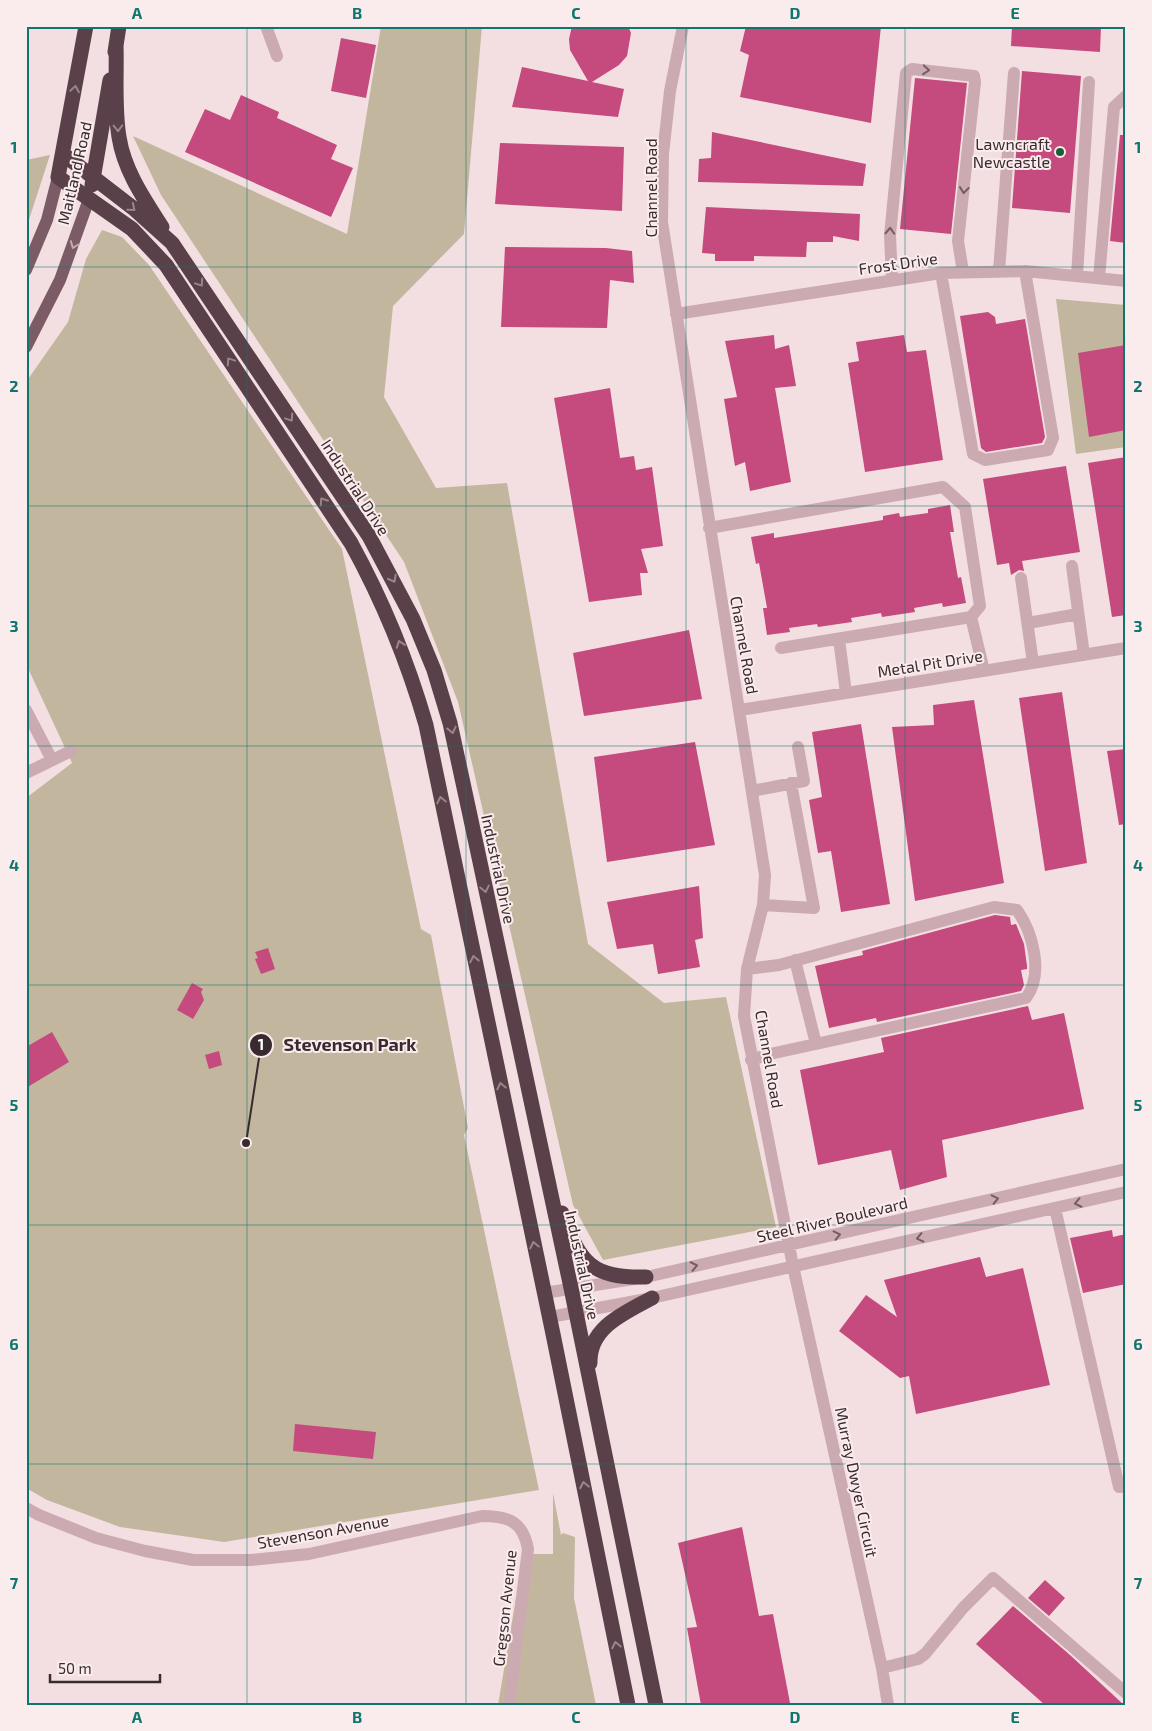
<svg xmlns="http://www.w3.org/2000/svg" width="1152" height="1731" font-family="'Exo 2',sans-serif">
	<rect width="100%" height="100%" fill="#f3dfe1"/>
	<path fill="#c2b79e" d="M381,26H482L464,234L393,306L384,397L436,488L507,483L588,944L664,1003L726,997L776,1227L603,1260L573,1205L458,702L404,562L161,195L133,136L347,234Z
		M50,155L26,229V160Z
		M102,230L122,237L149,265L342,549L421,929L431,935L468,1128L464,1135L539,1490L224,1542L120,1527L47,1500L26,1488V798L72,763L26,664V382L68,322L86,259Z
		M1056,299L1126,305V447L1076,454Z
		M553,1493L561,1535L563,1533L575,1537L574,1598L596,1705H498L516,1598L529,1554H553Z"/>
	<path fill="#c54a7d" d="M572,26H628L631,33L627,56L619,65L592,82L624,89L618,117L512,107L522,67L588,81L570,50L569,39Z
		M746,26H881L871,123L740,97L749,55L740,51Z
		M1012,26H1101L1100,52L1011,46Z
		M341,38L376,45L366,98L331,91Z
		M1022,71L1081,76L1070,213L1012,208Z
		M915,78L967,83L951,234L900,229Z
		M241,95L279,112L277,118L337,145L331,159L353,168L331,217L185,152L205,109L230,120Z
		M712,132L866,164L863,186L698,182L699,159L711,158Z
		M1120,135H1126V243L1110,241Z
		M500,143L624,147L622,211L495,204Z
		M706,207L860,214L859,241L833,236V242H807L806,257L754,256V261H715V254L702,253Z
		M505,247L606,248L632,251L634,283L610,280L607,328L501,327Z
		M988,312L995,317L996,324L1025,319L1045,437L1042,443L986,452L981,448L960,316Z
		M774,335L775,349L789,345L796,386L775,388L791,482L750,491L745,462L735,466L724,399L737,397L725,341Z
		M904,335L907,352L926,350L943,460L865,472L848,363L859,361L856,342Z
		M1126,345V430L1089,437L1078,353Z
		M610,388L620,458L634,456L636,470L652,467L663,546L641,549L648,573H640L642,595L589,602L554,398Z
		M1126,457V615L1112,617L1088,463Z
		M1066,466L1080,552L1022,561L1024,571L1019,570L1011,575L1009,563L997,565L983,479Z
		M950,505L954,532H950L958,578L961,577L966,603L943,607L942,603L914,608L915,612L882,617L881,613L851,618L852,622L818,627L817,624L789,628L790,632L767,635L763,608H767L759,563L756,564L751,537L774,533V538L883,520V516L899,513L900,517L928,513V509Z
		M689,630L702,699L584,716L573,653Z
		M1062,692L1087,863L1045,871L1019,698Z
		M974,700L1004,883L915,901L892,727L934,725L933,705Z
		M861,724L890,904L841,912L831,851L818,853L809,800L822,797L812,732Z
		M695,742L715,845L607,862L594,757Z
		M1126,749V824L1119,825L1107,751Z
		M699,886L703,938L695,940L700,967L658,974L653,944L617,949L607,902Z
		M995,915L1010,917L1011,925L1016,924L1024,944L1027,966V969L1021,970L1024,985L1021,991L877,1022L876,1018L829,1028L815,966L863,955L862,951Z
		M268,948L275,969L261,974L255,959L258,958L255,952Z
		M192,983L203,989L201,992L204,1000L193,1019L177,1010Z
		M1028,1006L1032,1020L1064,1013L1084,1109L942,1140L947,1177L900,1190L891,1150L818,1165L800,1070L884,1052L881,1038Z
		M52,1032L69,1062L26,1088V1047Z
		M219,1051L222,1065L209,1069L205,1055Z
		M1112,1230L1113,1237L1126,1234V1284L1083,1293L1070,1238Z
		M980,1257L986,1277L1023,1268L1050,1385L916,1414L909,1376L900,1378L839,1331L866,1295L897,1317L884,1280Z
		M295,1424L376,1432L373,1459L293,1451Z
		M742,1527L759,1616L773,1614L790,1703L701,1705L687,1628L697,1627L678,1543Z
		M1045,1580L1065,1598L1049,1616L1028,1598Z
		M1013,1606L1070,1655L1124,1705H1045L976,1644Z"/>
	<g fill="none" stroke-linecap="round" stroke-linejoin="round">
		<path stroke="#cbaab1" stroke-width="12" d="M266,26L277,56
			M683,26L670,91L663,154L662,222L765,875L763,905L747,969L744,1016L793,1266L882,1668L888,1705
			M999,271L1014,73
			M941,273L973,454L985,460L1048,450L1053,438L1025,271
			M1077,276L1089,82
			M1099,278L1114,107L1126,96
			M892,280L890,235L906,73L912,69L974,76L975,82L958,241L963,272
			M676,314L941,273L1025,271L1126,281
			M709,528L943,487L965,507L980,606L971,617
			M1072,566L1084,655
			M1021,578L1033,663
			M1028,623L1078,614
			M839,639L846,693
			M781,648L971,617L984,671
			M26,710L52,760
			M740,710L1126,648
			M26,773L71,751
			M752,791L804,781L798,747
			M763,905L814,908L791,783
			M795,960L816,1044
			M747,969L779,965L994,907L1017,910C1033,933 1044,974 1026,998L770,1054L751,1060
			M1055,1208L1119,1487L1126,1486
			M544,1293L646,1277L1126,1169
			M550,1317L652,1298L1126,1192
			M26,1508L39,1515L96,1538L145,1551L193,1560H251L309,1554L482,1516C508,1516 523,1521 528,1549L509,1705
			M882,1668L918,1659L925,1654L963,1608L993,1578L1126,1693"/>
		<path stroke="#7b5b65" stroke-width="12" d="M26,270L47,220L58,177
			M26,347L60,280L89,199"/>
		<path stroke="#5a4149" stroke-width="15" d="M86,26L58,177L132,229L166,265L351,543C384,603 407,659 426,725L553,1334L628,1705
			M116,44C117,74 114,107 119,137C124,170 144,199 162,227
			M115,52L119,26
			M63,154L133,208L172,243L369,536L413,619L434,670L450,723L468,806L571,1288L656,1705
			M92,185L110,80
			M562,1213C580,1264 592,1278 646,1277
			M590,1363C589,1327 625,1313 652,1298"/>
	</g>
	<defs><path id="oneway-chevron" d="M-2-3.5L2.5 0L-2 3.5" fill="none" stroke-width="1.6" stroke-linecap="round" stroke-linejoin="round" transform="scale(1.25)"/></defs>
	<g stroke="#735d63">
		<use href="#oneway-chevron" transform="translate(926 70) rotate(5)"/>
		<use href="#oneway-chevron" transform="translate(964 190) rotate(96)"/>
		<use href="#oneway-chevron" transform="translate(890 231) rotate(-87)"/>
		<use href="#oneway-chevron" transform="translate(995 1199) rotate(-13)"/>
		<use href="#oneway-chevron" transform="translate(1078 1203) rotate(168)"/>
		<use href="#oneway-chevron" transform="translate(837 1235) rotate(-13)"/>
		<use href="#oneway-chevron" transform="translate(920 1238) rotate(167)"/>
		<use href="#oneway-chevron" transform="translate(694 1266) rotate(-12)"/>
	</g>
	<g stroke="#9a858b">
		<use href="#oneway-chevron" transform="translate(75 89) rotate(-80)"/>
		<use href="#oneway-chevron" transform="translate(118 128) rotate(89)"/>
		<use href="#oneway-chevron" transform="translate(132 208) rotate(39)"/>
		<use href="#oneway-chevron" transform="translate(200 283) rotate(56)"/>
		<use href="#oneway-chevron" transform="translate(230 361) rotate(-124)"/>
		<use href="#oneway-chevron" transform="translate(290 418) rotate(56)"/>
		<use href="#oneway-chevron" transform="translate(323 501) rotate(-123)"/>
		<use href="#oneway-chevron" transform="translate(393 579) rotate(62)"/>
		<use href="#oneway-chevron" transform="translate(400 644) rotate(-110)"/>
		<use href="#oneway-chevron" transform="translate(452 730) rotate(77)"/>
		<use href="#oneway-chevron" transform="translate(441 800) rotate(-102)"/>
		<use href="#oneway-chevron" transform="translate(485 889) rotate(78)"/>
		<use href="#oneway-chevron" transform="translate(474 959) rotate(-102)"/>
		<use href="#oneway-chevron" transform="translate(501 1086) rotate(-102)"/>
		<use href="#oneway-chevron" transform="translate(534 1245) rotate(-102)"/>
		<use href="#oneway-chevron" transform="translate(584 1485) rotate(-101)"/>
		<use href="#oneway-chevron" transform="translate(616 1645) rotate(-101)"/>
	</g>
	<use stroke="#c1abb0" href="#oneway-chevron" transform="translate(74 245) rotate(111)"/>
	<path fill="none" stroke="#0f766e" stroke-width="1" stroke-opacity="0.55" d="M247,26V1705M466,26V1705M686,26V1705M905,26V1705M26,267H1126M26,506H1126M26,746H1126M26,985H1126M26,1225H1126M26,1464H1126"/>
	<circle fill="#1f5b38" stroke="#faeced" stroke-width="2" cx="1060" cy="152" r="5"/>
	<g text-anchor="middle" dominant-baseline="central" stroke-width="4" stroke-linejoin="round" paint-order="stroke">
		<g font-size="16" fill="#392a2f" stroke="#faeced" text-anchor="end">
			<text x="1050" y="143">Lawncraft<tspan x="1050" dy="18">Newcastle</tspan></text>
		</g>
		<g font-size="16" fill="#392a2f" stroke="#faeced">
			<text transform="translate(74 173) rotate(-77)">Maitland Road</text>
			<text transform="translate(650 188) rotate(-90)">Channel Road</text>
			<text transform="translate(898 263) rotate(-8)">Frost Drive</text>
			<text transform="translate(356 487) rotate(57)">Industrial Drive</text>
			<text transform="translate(745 645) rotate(80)">Channel Road</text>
			<text transform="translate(930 663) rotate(-9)">Metal Pit Drive</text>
			<text transform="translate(499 869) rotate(78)">Industrial Drive</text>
			<text transform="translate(770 1059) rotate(80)">Channel Road</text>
			<text transform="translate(832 1219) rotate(-13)">Steel River Boulevard</text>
			<text transform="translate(583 1265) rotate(78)">Industrial Drive</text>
			<text transform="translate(857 1482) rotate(78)">Murray Dwyer Circuit</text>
			<text transform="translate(323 1531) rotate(-10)">Stevenson Avenue</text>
			<text transform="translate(504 1608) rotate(-84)">Gregson Avenue</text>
		</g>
	</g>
	<path fill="none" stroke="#392a2f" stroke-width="2" d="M246 1143L261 1045"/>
	<g fill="#392a2f" stroke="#faeced" stroke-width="2">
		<circle cx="246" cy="1143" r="5"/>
		<circle cx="261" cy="1045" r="12"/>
	</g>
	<g font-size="15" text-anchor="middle" font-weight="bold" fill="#fff">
		<text x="261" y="1050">1</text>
	</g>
	<g font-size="18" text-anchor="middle" font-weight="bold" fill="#392a2f" stroke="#faeced" stroke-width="4" stroke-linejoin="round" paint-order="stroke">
		<text x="350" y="1051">Stevenson Park</text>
	</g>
	<rect width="1152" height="1731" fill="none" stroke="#faeced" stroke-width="55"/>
	<path d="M50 1674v8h110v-8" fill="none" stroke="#392a2f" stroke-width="2.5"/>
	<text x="58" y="1674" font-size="15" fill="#392a2f" stroke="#faeced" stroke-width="4" paint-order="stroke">50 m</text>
	<rect x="28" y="28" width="1096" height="1676" fill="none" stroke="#0f766e" stroke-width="2"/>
	<g font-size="16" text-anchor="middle" font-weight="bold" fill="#0f766e">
		<text x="137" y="19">A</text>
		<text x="357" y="19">B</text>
		<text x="576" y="19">C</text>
		<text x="795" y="19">D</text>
		<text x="1015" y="19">E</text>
		<text x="14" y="153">1</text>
		<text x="1138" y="153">1</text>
		<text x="14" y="392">2</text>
		<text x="1138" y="392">2</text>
		<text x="14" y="632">3</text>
		<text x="1138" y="632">3</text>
		<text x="14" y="871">4</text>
		<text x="1138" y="871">4</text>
		<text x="14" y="1111">5</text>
		<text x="1138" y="1111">5</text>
		<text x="14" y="1350">6</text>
		<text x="1138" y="1350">6</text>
		<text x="14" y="1589">7</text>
		<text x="1138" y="1589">7</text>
		<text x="137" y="1723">A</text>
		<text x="357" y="1723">B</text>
		<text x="576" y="1723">C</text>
		<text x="795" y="1723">D</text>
		<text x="1015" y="1723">E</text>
	</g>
</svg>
